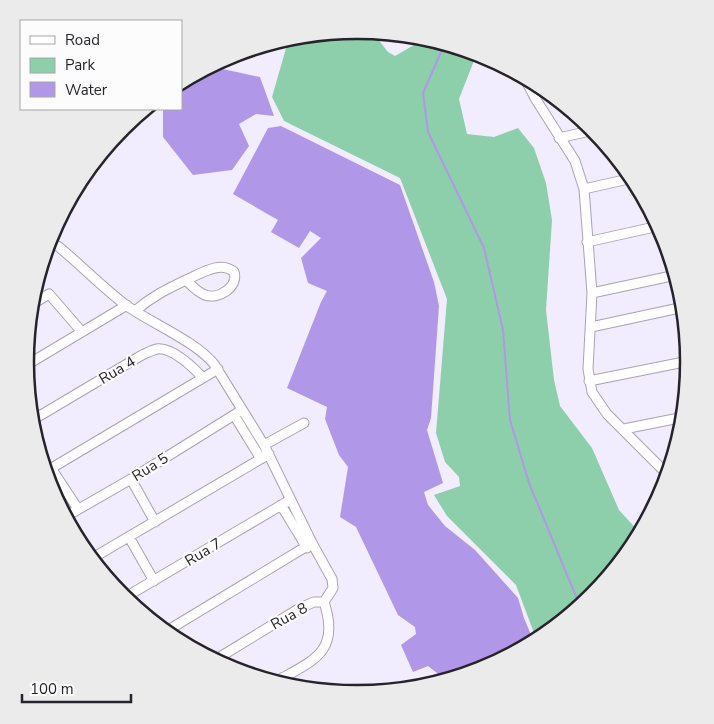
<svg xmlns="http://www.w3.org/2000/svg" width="714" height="724" font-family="'Nunito Sans',sans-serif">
	<rect width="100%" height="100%" fill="#f1ecfe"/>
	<path fill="#8dcfab" d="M331,33L365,40L377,38L388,52L395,56L426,38L477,53L459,99L467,134L494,137L518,128L534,148L546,183L552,220L546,310L554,380L560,406L592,448L619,510L640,533L633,547L592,597L537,641L516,585L447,516L434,495L460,486L459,477L445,462L436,433L447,299L400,178L284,121L272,97L287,45L297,44L301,36Z
		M51,478L70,510L64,514L50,489L47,480Z"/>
	<path fill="#b197e8" d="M209,66L260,77L274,116L256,114L239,124L249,146L232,170L193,175L163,137V109H181V84Z
		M281,126L400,185L434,282L439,306L431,418L427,430L443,483L424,492L428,505L445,526L475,550L518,598L524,618L534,642L484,669L446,680L428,666L413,672L401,645L416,634L415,627L398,615L356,527L340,517L348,467L339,455L325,419L327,407L287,388L321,302L327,291L308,283L301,258L321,238L310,231L299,248L271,232L278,220L233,194L268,128Z"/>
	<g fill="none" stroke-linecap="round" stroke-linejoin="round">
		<path stroke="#b197e8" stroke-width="2" d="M445,43L423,93L428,132L484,248L503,330L510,420L529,483L580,606"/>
		<g stroke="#a8a3b4" stroke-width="11">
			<path id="minor" d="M524,77L535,98L575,161L584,189L592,293L588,369L592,392L607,414L668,475
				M559,138L594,130
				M584,189L633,178
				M49,241L59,247C82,266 103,288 127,306C153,324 195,341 214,364L264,445L312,543L332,579L333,588L324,602
				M587,242L659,226
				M592,293L676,275
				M31,305L49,294L82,332
				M135,311C151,297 167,289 186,280C200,274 220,260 234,272C239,287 218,300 205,295C197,292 192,286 186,280
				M591,327L684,307
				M25,366L127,305
				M589,381L689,361
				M234,415L261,459
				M31,421L142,355C147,353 152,350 157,349C172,347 193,367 203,378
				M624,429L684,417
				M264,445L304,423
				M51,468L78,509
				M45,472L218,369
				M131,479L155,522
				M281,505L307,548
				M65,517L131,479L242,410
				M129,537L154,581
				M91,559L269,454
				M124,598L290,500
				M165,632L312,543
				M215,660L300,608L314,602H324
				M275,682C312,661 341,653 324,602"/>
		</g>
		<use href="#minor" stroke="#fff" stroke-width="9"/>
	</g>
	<g text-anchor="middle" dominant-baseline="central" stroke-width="4.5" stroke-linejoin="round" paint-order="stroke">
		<g font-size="15" fill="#26242a" stroke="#fcfcfc">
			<text transform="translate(117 370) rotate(-31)">Rua 4</text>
			<text transform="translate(150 467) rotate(-32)">Rua 5</text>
			<text transform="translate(203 552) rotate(-31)">Rua 7</text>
			<text transform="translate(289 616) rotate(-29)">Rua 8</text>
		</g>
	</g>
	<path d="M0 0H714V724H0ZM34 362a323 323 0 1 1 646 0a323 323 0 1 1-646 0Z" fill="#ebebeb" fill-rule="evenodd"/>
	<path fill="none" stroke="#26242a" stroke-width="2.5" d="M34 362a323 323 0 1 1 646 0a323 323 0 1 1-646 0Z"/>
	<rect x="20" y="20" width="162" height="90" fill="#fcfcfc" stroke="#a6a6a8"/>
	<rect x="30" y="36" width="25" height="8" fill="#ffffff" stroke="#a6a6a8"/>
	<text x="65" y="45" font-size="15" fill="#26242a">Road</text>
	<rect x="30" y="58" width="25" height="15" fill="#8dcfab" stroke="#a6a6a8"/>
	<text x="65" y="70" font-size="15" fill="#26242a">Park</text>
	<rect x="30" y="82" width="25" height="15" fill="#b197e8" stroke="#a6a6a8"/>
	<text x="65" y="95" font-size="15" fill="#26242a">Water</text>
	<path d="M22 694v8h109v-8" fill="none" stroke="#26242a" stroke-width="2.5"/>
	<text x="30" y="694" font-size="15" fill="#26242a" stroke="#fcfcfc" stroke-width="4" paint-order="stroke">100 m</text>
</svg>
